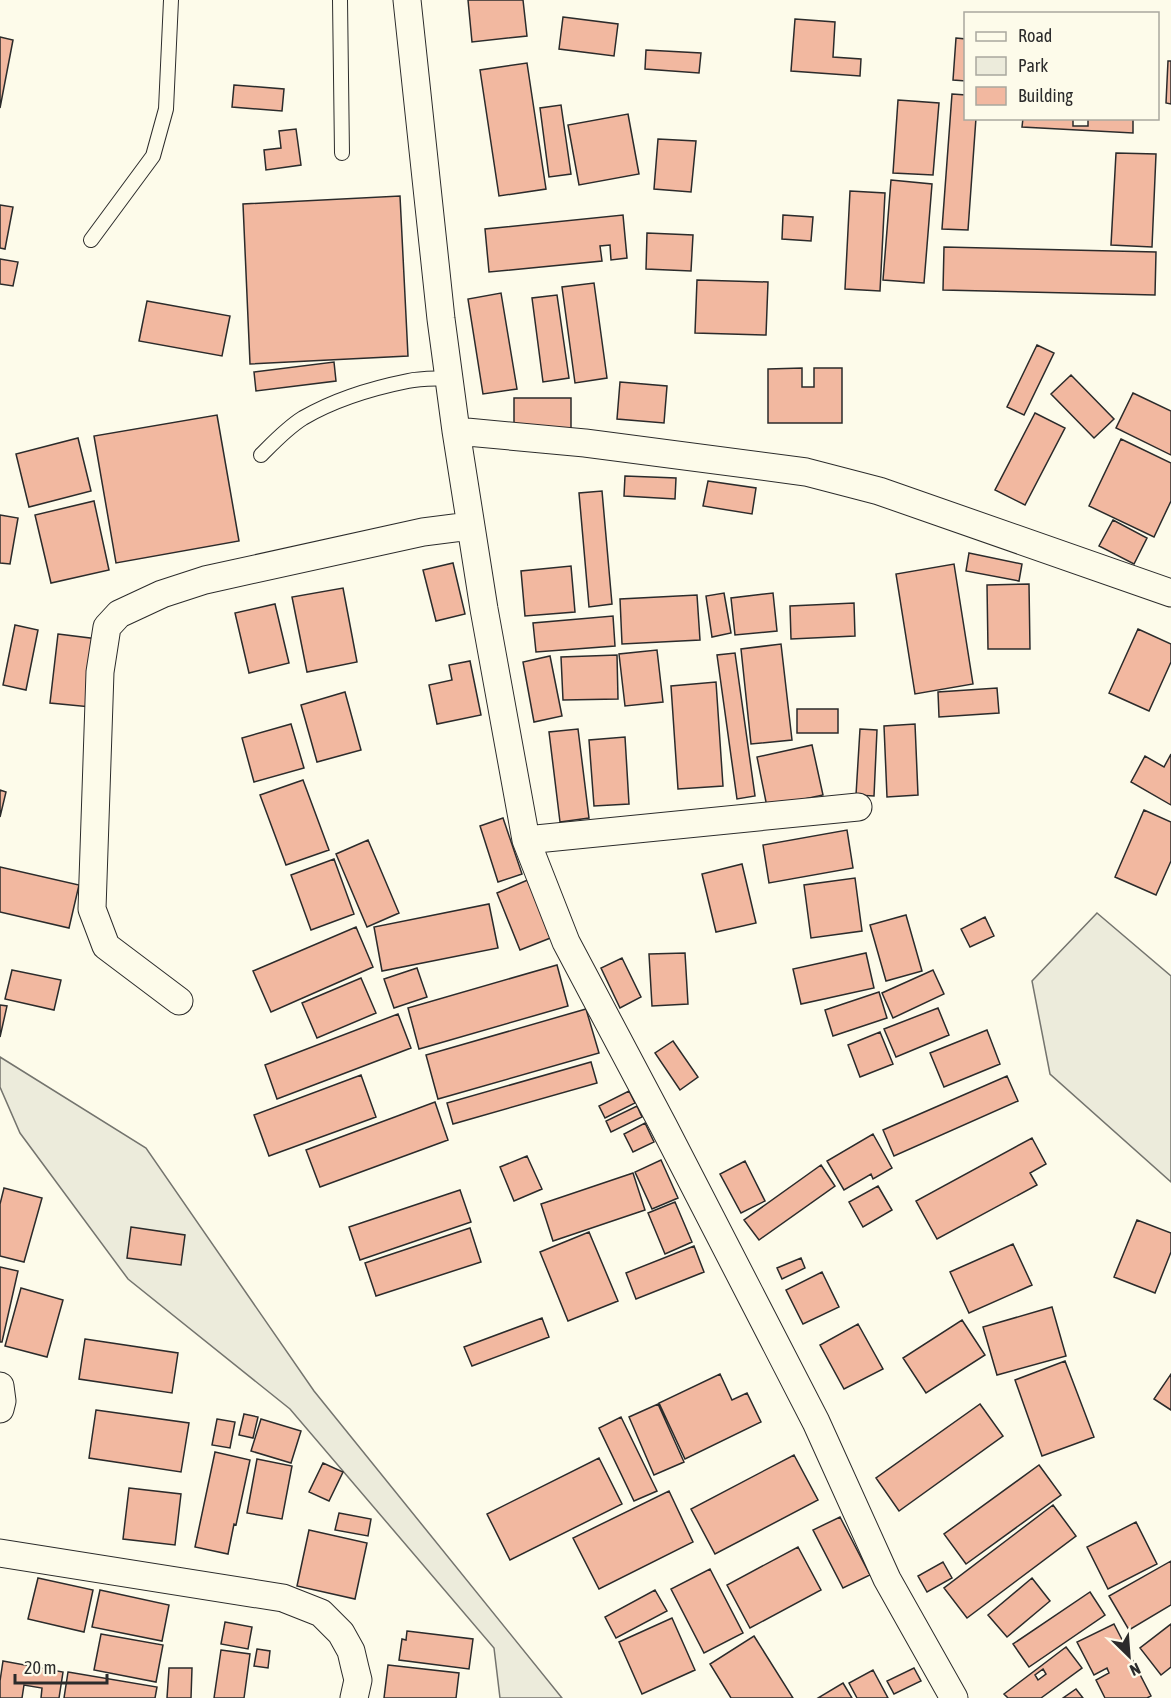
<svg xmlns="http://www.w3.org/2000/svg" width="1171" height="1698" font-family="'Asap Condensed',sans-serif">
	<rect width="100%" height="100%" fill="#fdfbea"/>
	<path fill="#ecebdb" stroke="#74746e" stroke-width="1.5" d="M1097,913L1171,976V1182L1050,1074L1032,981Z
		M0,1057L146,1148L314,1391L562,1698H500L494,1648L290,1409L128,1279L20,1133L0,1087Z"/>
	<path fill="#f2b8a0" stroke="#2b2b2b" stroke-width="1.5" fill-rule="evenodd" d="M468,0H523L527,36L472,42Z
		M563,17L618,24L614,56L559,49Z
		M795,19L835,22L833,57L861,59L860,76L791,71Z
		M0,37L13,40L0,108Z
		M956,38L966,39V81L953,80Z
		M646,50L701,53L699,73L645,69Z
		M1168,61H1171V104L1166,103Z
		M527,63L546,189L499,196L480,70Z
		M234,85L284,89L282,111L232,107Z
		M952,94L966,95V118H976L968,230L942,229Z
		M898,100L939,103L933,175L893,173Z
		M561,105L571,174L549,177L540,108Z
		M628,114L639,174L579,185L568,125Z
		M1023,118H1073V126H1088V118H1133V133L1022,127Z
		M296,129L301,165L266,170L264,150L281,148L279,131Z
		M658,139L696,141L691,192L654,189Z
		M1116,153L1156,154L1152,247L1111,245Z
		M891,180L932,184L924,283L883,280Z
		M850,191L885,193L880,291L845,289Z
		M400,196L408,356L250,364L243,204Z
		M0,205L13,207L5,249L0,248Z
		M623,215L627,258L611,260L610,245L600,246L602,261L489,272L485,229Z
		M783,215L813,217L811,241L782,239Z
		M647,233L693,235L691,271L646,269Z
		M944,247L1156,252L1155,295L943,290Z
		M0,259L18,262L13,286L0,284Z
		M697,280L768,282L766,335L695,333Z
		M594,283L607,378L575,383L562,287Z
		M501,293L517,389L483,394L468,299Z
		M557,295L569,378L543,382L532,298Z
		M147,301L230,316L222,356L139,341Z
		M1037,345L1054,353L1024,415L1007,407Z
		M334,362L336,381L256,391L254,372Z
		M802,368V387H814V368H842V423H768V369Z
		M1071,375L1114,419L1094,438L1051,394Z
		M620,382L667,386L664,423L617,419Z
		M1133,393L1171,411V455L1116,428Z
		M514,398H571V430L514,429Z
		M1035,413L1065,428L1025,505L995,490Z
		M217,415L239,541L116,563L94,436Z
		M78,438L91,491L29,507L16,454Z
		M1121,439L1171,463V501L1154,537L1089,506Z
		M625,476L676,478L675,499L624,496Z
		M708,481L756,488L752,514L703,506Z
		M602,491L612,604L589,607L579,493Z
		M94,501L109,570L51,583L35,515Z
		M0,515L18,518L10,564L0,563Z
		M1113,520L1147,538L1134,564L1099,546Z
		M969,553L1022,564L1019,581L966,571Z
		M453,563L465,614L436,621L423,570Z
		M954,564L973,684L915,694L896,574Z
		M571,566L575,612L525,616L521,571Z
		M1029,584L1030,649H988L987,585Z
		M343,588L357,662L307,672L292,597Z
		M724,593L731,633L712,637L706,596Z
		M773,593L777,631L735,635L731,598Z
		M697,595L700,640L622,644L620,599Z
		M854,603L855,636L791,639L790,606Z
		M275,604L289,663L249,673L235,613Z
		M613,616L615,646L536,652L533,623Z
		M15,625L38,630L26,690L3,685Z
		M1138,629L1171,644V662L1149,711L1109,693Z
		M58,634L98,639L91,707L50,703Z
		M781,644L792,740L751,744L741,649Z
		M657,650L663,702L625,706L619,654Z
		M735,653L755,796L737,799L717,655Z
		M617,655L618,699L563,700L561,657Z
		M550,656L562,716L534,722L523,662Z
		M470,661L481,715L437,724L429,685L452,680L449,665Z
		M716,682L723,786L678,789L671,686Z
		M997,688L999,713L939,717L938,692Z
		M345,692L361,750L317,762L301,705Z
		M797,709H838V733H797Z
		M291,724L304,768L254,782L242,738Z
		M915,724L918,795L887,797L884,726Z
		M578,729L589,818L560,822L549,732Z
		M860,729L877,730L874,796L856,795Z
		M625,737L629,804L594,806L589,740Z
		M812,745L823,795L767,807L757,757Z
		M1171,754V805L1131,782L1145,756L1164,767Z
		M303,780L329,850L286,865L260,795Z
		M0,790L6,792L0,817Z
		M1144,810L1171,822V861L1156,895L1115,877Z
		M503,818L522,874L498,882L480,826Z
		M847,830L853,868L769,883L763,845Z
		M368,840L399,913L367,927L336,854Z
		M334,859L354,914L311,930L291,875Z
		M742,864L756,923L716,932L702,874Z
		M0,867L79,885L69,928L0,912Z
		M855,878L862,931L811,938L804,885Z
		M530,879L553,937L520,950L497,893Z
		M489,904L498,948L382,971L374,927Z
		M906,915L922,971L886,981L870,925Z
		M985,917L994,936L970,947L961,929Z
		M356,927L373,967L271,1012L253,971Z
		M685,953L688,1004L652,1006L649,954Z
		M866,953L874,988L801,1004L793,969Z
		M622,958L641,997L620,1008L601,968Z
		M557,965L568,1006L419,1049L408,1008Z
		M417,968L427,997L394,1008L384,979Z
		M12,970L61,980L54,1010L5,999Z
		M933,970L944,994L893,1018L882,993Z
		M361,978L376,1013L317,1038L302,1003Z
		M879,992L887,1018L833,1036L825,1010Z
		M0,1005L7,1006L0,1037Z
		M938,1008L949,1035L896,1057L884,1029Z
		M586,1009L599,1053L438,1099L426,1055Z
		M398,1014L411,1048L277,1099L265,1065Z
		M987,1030L1000,1064L944,1087L930,1053Z
		M880,1032L893,1064L860,1077L848,1045Z
		M673,1041L698,1077L680,1090L655,1053Z
		M591,1062L597,1083L453,1124L447,1103Z
		M361,1075L376,1117L269,1156L254,1115Z
		M1007,1076L1018,1101L894,1156L883,1130Z
		M629,1091L635,1103L605,1118L599,1106Z
		M435,1102L448,1140L320,1187L306,1150Z
		M637,1106L642,1117L611,1132L606,1121Z
		M645,1123L654,1142L633,1152L624,1134Z
		M873,1134L892,1168L873,1179L871,1174L844,1190L827,1161Z
		M1032,1138L1046,1164L1030,1173L1037,1185L937,1239L916,1201Z
		M527,1156L542,1189L514,1201L500,1167Z
		M661,1160L678,1198L652,1209L635,1172Z
		M745,1161L765,1201L741,1213L720,1174Z
		M821,1165L835,1186L759,1240L744,1220Z
		M633,1173L645,1210L553,1241L541,1204Z
		M878,1186L892,1210L863,1227L849,1202Z
		M4,1188L42,1198L24,1262L0,1256V1204Z
		M460,1190L471,1222L360,1260L349,1227Z
		M675,1202L692,1242L665,1254L648,1213Z
		M1137,1220L1171,1233V1252L1155,1293L1114,1277Z
		M131,1227L185,1235L181,1265L127,1258Z
		M470,1228L481,1262L376,1296L365,1263Z
		M589,1232L618,1301L568,1321L540,1252Z
		M1013,1244L1032,1285L969,1313L950,1272Z
		M694,1246L704,1272L636,1299L626,1273Z
		M801,1258L805,1268L782,1279L777,1268Z
		M0,1267L18,1271L2,1342H0Z
		M822,1272L839,1307L803,1324L786,1290Z
		M21,1288L63,1300L47,1357L5,1346Z
		M1052,1307L1066,1356L997,1375L983,1327Z
		M542,1318L549,1337L472,1366L464,1347Z
		M962,1320L985,1355L926,1393L903,1358Z
		M858,1324L883,1369L844,1389L820,1345Z
		M85,1339L178,1353L172,1393L79,1379Z
		M1065,1361L1094,1437L1042,1456L1015,1380Z
		M720,1374L732,1400L747,1393L761,1422L685,1459L659,1403Z
		M1171,1374V1410L1154,1399Z
		M658,1404L684,1462L654,1475L629,1417Z
		M980,1404L1003,1436L899,1511L876,1478Z
		M96,1410L189,1423L181,1472L89,1458Z
		M244,1414L258,1417L253,1438L239,1435Z
		M621,1417L657,1491L634,1501L599,1428Z
		M217,1419L235,1422L230,1448L212,1445Z
		M261,1419L301,1431L291,1463L251,1451Z
		M215,1452L250,1460L236,1525L234,1524L228,1554L195,1547Z
		M794,1455L818,1500L715,1554L691,1509Z
		M599,1458L622,1504L510,1560L487,1514Z
		M257,1459L292,1466L282,1519L247,1513Z
		M323,1463L343,1472L329,1501L309,1492Z
		M1039,1465L1061,1495L966,1564L944,1534Z
		M129,1488L181,1494L175,1545L123,1539Z
		M669,1491L693,1542L599,1589L573,1538Z
		M1053,1505L1076,1536L967,1618L944,1588Z
		M339,1513L371,1519L368,1536L335,1530Z
		M840,1517L870,1575L843,1588L813,1530Z
		M1136,1522L1157,1564L1108,1589L1087,1547Z
		M309,1530L367,1543L355,1599L297,1586Z
		M798,1547L821,1590L750,1628L727,1585Z
		M1171,1561V1605L1129,1630L1109,1596Z
		M943,1562L952,1578L927,1592L918,1576Z
		M710,1569L743,1633L704,1653L671,1589Z
		M38,1578L93,1590L84,1632L28,1619Z
		M1032,1578L1050,1601L1007,1637L988,1615Z
		M100,1590L169,1605L162,1641L92,1627Z
		M655,1590L667,1611L616,1638L605,1617Z
		M1090,1592L1105,1615L1029,1667L1013,1644Z
		M672,1618L695,1670L642,1694L619,1642Z
		M225,1622L252,1627L248,1649L221,1644Z
		M1114,1624L1151,1696L1147,1698H1105L1096,1680L1109,1673L1107,1668L1094,1675L1077,1642Z
		M1171,1624V1667L1161,1675L1140,1648Z
		M407,1631L473,1639L469,1669L399,1660L402,1639L406,1640Z
		M101,1634L163,1645L156,1682L94,1670Z
		M754,1636L793,1698H731L710,1664Z
		M1066,1647L1082,1668L1041,1698H1008L1004,1694ZM1043,1669L1046,1674L1038,1680L1035,1675Z
		M257,1649L270,1651L268,1668L254,1666Z
		M221,1650L250,1654L244,1698H214Z
		M3,1661L63,1672L59,1698H41L42,1688L24,1685L22,1698H0V1681Z
		M388,1665L459,1673L456,1698H384Z
		M169,1668H192L191,1698H167Z
		M914,1668L921,1681L894,1694L887,1681Z
		M873,1670L888,1698H857L849,1683Z
		M68,1672L157,1687L155,1698H64Z
		M843,1683L852,1698H818Z
		M1076,1689L1083,1698H1063Z"/>
	<g fill="none" stroke-linecap="round" stroke-linejoin="round">
		<g stroke="#2b2b2b" stroke-width="16">
			<path id="lane" d="M340,0L342,153
				M91,240L153,156L166,109L171,0
				M261,455C274,442 287,428 303,418C334,400 373,388 408,381C422,378 437,379 450,378"/>
		</g>
		<g stroke="#2b2b2b" stroke-width="29">
			<path id="street" d="M407,0L441,319L456,431L484,609L526,840L566,942L663,1125L816,1422L887,1579L954,1698
				M456,431L585,443L806,472L879,491L1171,593
				M526,840L858,807
				M179,1001L106,946L92,909L100,672L107,627L119,614L162,594L205,580L423,532L470,526
				M0,1386L2,1401L0,1409
				M0,1553L283,1598L321,1613L341,1633L351,1651L355,1668L358,1680L354,1698"/>
		</g>
		<use href="#lane" stroke="#fdfbea" stroke-width="14"/>
		<use href="#street" stroke="#fdfbea" stroke-width="27"/>
	</g>
	<rect x="964" y="12" width="195" height="108" fill="#fdfbea" stroke="#a9a89e" stroke-width="1.5"/>
	<rect x="976" y="32" width="30" height="9" fill="#fdfbea" stroke="#a9a89e" stroke-width="1.5"/>
	<text x="1018" y="42" font-size="18" fill="#2b2b2b">Road</text>
	<rect x="976" y="57" width="30" height="18" fill="#ecebdb" stroke="#a9a89e" stroke-width="1.5"/>
	<text x="1018" y="72" font-size="18" fill="#2b2b2b">Park</text>
	<rect x="976" y="87" width="30" height="18" fill="#f2b8a0" stroke="#a9a89e" stroke-width="1.5"/>
	<text x="1018" y="102" font-size="18" fill="#2b2b2b">Building</text>
	<g transform="translate(1129 1656) rotate(155)" stroke="#fdfbea" stroke-width="4.5" paint-order="stroke">
	<path d="M0-4.5L10 22L0 15L-10 22Z" fill="#2b2b2b"/>
	<text y="-9" font-size="16" font-weight="bold" text-anchor="middle" fill="#2b2b2b">N</text>
	</g>
	<path d="M15 1674v9h92v-9" fill="none" stroke="#2b2b2b" stroke-width="3"/>
	<text x="24" y="1674" font-size="18" fill="#2b2b2b" stroke="#fdfbea" stroke-width="4.5" paint-order="stroke">20 m</text>
</svg>
